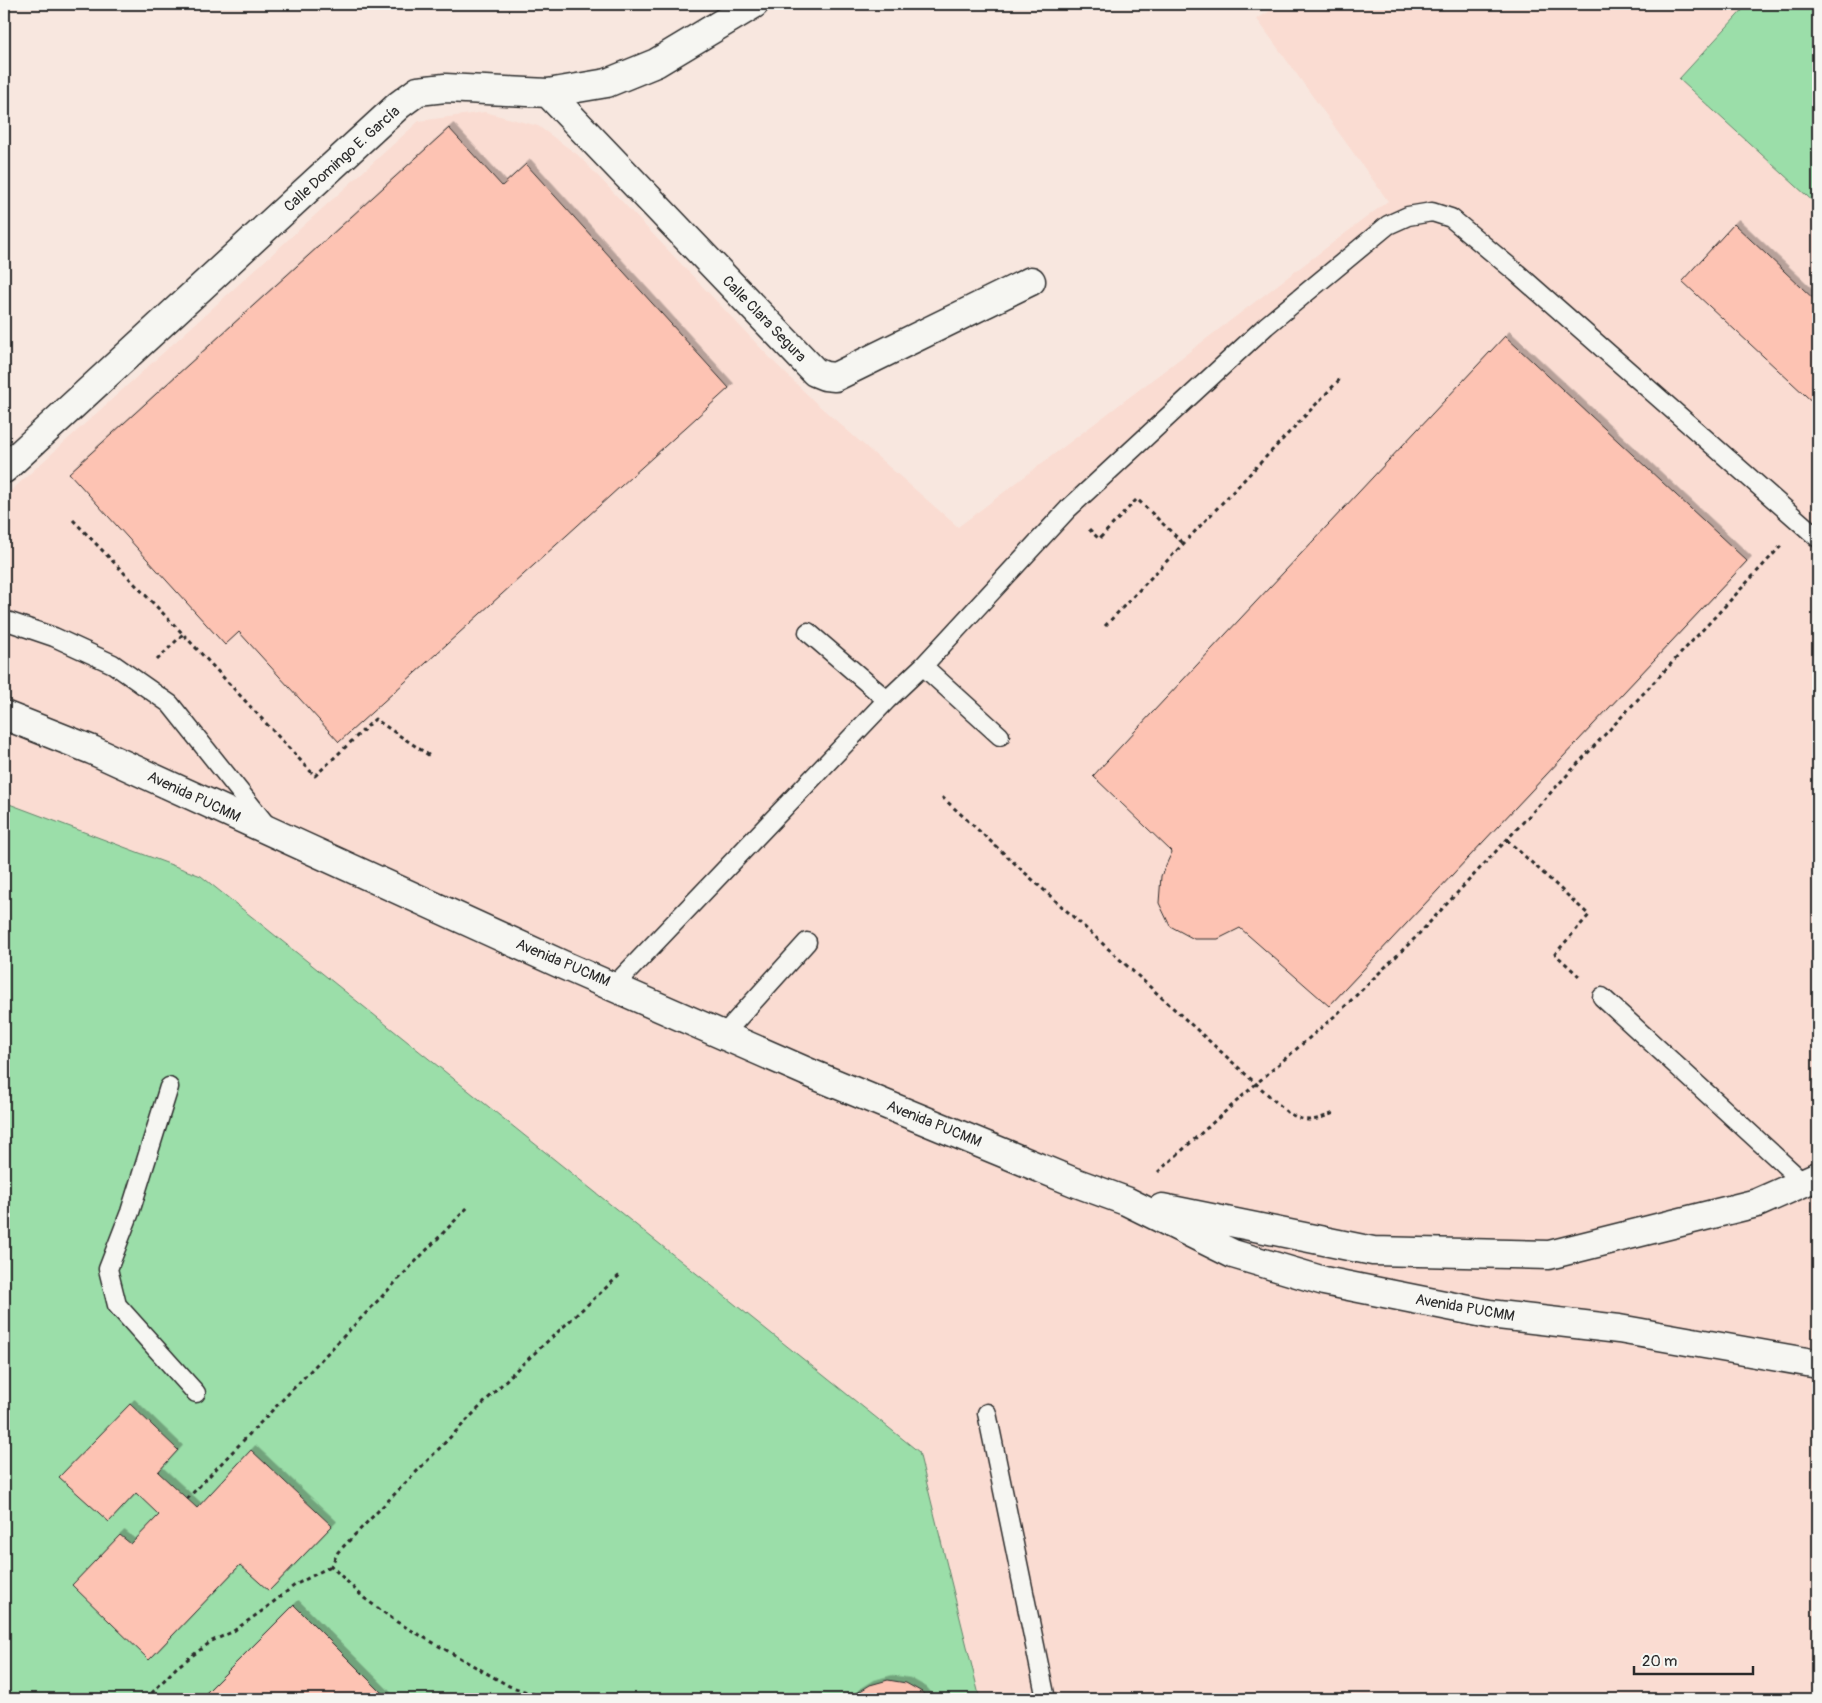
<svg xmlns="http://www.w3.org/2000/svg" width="1822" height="1703" font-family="Pangolin,sans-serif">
	<defs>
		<filter id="shadow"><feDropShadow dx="4.5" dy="-4.5" stdDeviation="0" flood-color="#0004"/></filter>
	</defs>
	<rect width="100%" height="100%" fill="#f8e7df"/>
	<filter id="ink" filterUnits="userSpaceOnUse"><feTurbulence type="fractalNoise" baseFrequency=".02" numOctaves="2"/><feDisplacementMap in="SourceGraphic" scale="10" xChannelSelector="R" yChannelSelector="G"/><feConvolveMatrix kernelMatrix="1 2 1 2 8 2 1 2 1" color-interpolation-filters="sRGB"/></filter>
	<g filter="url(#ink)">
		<path fill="#fadcd2" d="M1281,4H1818V1699H4V497L419,121L485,112L538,126L578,155L775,363L817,404L958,527L1388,201L1257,19Z"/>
		<path fill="#9bdea9" stroke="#63846a" d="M1748,4H1818V206L1679,79Z
			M4,802L201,876L919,1452L980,1699H4Z"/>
		<path fill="#fdc3b3" stroke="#2b2b2b" filter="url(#shadow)" d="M449,128L502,186L526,164L729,388L339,742L239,632L225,645L69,473Z
			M1734,224L1818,303V407L1682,281Z
			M1505,336L1747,561L1329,1006L1240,928L1218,939H1194L1170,926L1159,903L1161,876L1172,852L1093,776Z
			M130,1404L178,1450L158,1472L197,1508L251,1450L332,1526L269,1591L240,1565L149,1660L72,1585L120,1535L131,1544L159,1515L136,1493L109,1522L59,1477Z
			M294,1605L388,1699H200Z
			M888,1680L906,1683L922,1692L928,1699H851L854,1695L870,1685Z"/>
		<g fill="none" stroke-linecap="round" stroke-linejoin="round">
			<g stroke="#2b2b2b" stroke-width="21">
				<path id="service" d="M4,620L54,637L113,664L170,704L268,827
					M808,632L887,700
					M923,666L1000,736
					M614,986L887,700L923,666L1068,509L1266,326L1388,225L1408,216L1432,212L1451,218L1517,273L1818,538
					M1602,997L1803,1182
					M723,1035L807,942
					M169,1087L130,1212L108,1269L117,1305L196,1393
					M987,1413L1046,1699"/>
			</g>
			<g stroke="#2b2b2b" stroke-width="31">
				<path id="minor" d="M548,93L815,372L825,376L835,377L1031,281
					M4,469L399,105L418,91L445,88L548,93L607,83L656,63L754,4
					M4,715L92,750L563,965L812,1074L1074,1182L1126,1201L1233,1254L1324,1281L1489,1314L1619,1329L1818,1364
					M1162,1208L1373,1251L1549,1255L1757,1203L1818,1176"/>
			</g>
			<path stroke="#2b2b2b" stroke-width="3" stroke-dasharray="4 4" stroke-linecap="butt" d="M73,520L183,634L315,776L375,719L430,756
				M1089,529L1099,539L1137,499L1183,543
				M1105,626L1341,378
				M157,660L183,634
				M942,797L1287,1112C1307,1124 1313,1121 1334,1113
				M1507,840L1589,915L1555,954L1581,978
				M1158,1172L1257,1083L1337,1014L1415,938L1781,546
				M187,1499L469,1206
				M146,1699L177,1667L212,1641L232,1632L262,1611L295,1585L331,1566
				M549,1699L509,1686L397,1622L364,1598L331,1566L338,1552L514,1372L622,1273"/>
			<use href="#service" stroke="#f6f6f2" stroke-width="18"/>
			<use href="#minor" stroke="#f6f6f2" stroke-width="28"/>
		</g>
	</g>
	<g text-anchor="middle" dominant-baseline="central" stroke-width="4.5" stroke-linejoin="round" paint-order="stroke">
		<g font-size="15" fill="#2b2b2b" stroke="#f6f6f2">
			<text transform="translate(342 159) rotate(-42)">Calle Domingo E. García</text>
			<text transform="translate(764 319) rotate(46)">Calle Clara Segura</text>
			<text transform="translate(194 797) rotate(25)">Avenida PUCMM</text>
			<text transform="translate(563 963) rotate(23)">Avenida PUCMM</text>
			<text transform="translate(934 1124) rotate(22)">Avenida PUCMM</text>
			<text transform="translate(1465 1308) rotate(10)">Avenida PUCMM</text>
		</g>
	</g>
	<rect width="1822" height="1703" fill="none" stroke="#f6f6f2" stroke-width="20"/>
	<rect x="10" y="10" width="1802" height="1683" fill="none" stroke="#2b2b2b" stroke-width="2" filter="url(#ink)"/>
	<path d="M1634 1666v8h119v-8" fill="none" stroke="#2b2b2b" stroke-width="2.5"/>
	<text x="1642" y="1666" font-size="15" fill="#2b2b2b" stroke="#f6f6f2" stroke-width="4" paint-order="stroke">20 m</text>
</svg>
